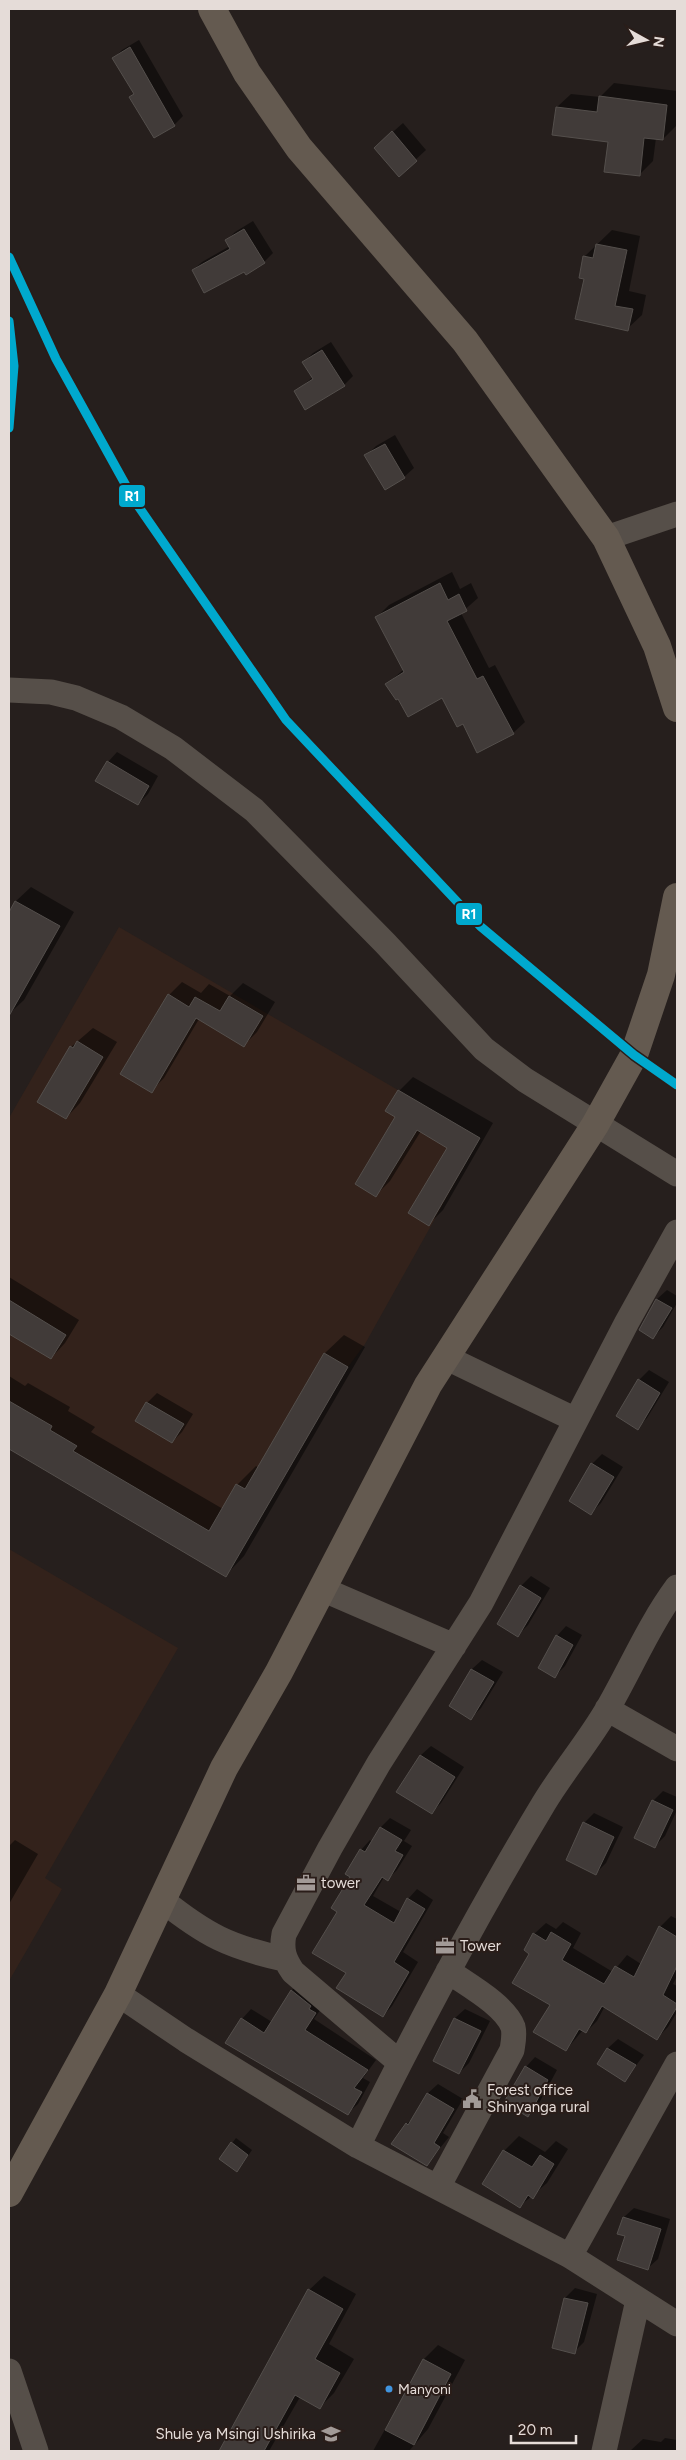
<svg xmlns="http://www.w3.org/2000/svg" width="686" height="2460" font-family="Figtree,sans-serif">
	<rect width="100%" height="100%" fill="#261f1d"/>
	<path fill="#33221b" d="M119,927L480,1138L365,1344L348,1367L226,1577L9,1449V1118Z
		M9,1549L178,1648L45,1878L62,1889L9,1981Z"/>
	<path fill="#0007" d="M139,40L183,116L174,125L131,97L135,93L114,58L122,50Z
		M614,83L677,91V125L663,139L656,138L653,161L639,175L609,140L557,107L571,94L600,97Z
		M403,123L426,150L399,175L386,138Z
		M253,221L273,253L264,262L247,273L245,270H193L202,262L230,246L227,240L235,232Z
		M612,230L640,236L629,291L646,295L642,315L627,329L585,278L584,257Z
		M331,342L353,376L344,385L295,392L313,377L304,362L313,353Z
		M395,435L414,468L404,477L366,456L376,446Z
		M452,572L460,589L471,583L478,598L461,613L489,668L495,665L525,722L513,733L463,723L443,697H398L387,684L403,670L377,617L389,605Z
		M117,752L158,776L148,794L138,804L108,762Z
		M31,887L74,912L24,1000L9,1014V915L16,901Z
		M182,982L201,993L209,984L230,996L243,983L275,1002L257,1032L244,1045L199,1019L164,1078L151,1091L169,995Z
		M93,1028L117,1042L80,1103L66,1118L71,1047Z
		M413,1077L493,1123L443,1210L428,1225L449,1148L421,1131L390,1181L376,1195L396,1117L399,1091Z
		M9,1277L79,1320L65,1343L51,1358L9,1333Z
		M667,1290L677,1296V1303L663,1327L653,1337L641,1330L657,1299Z
		M344,1335L365,1347L244,1556L226,1575L9,1448V1376L25,1386L28,1383L70,1407L68,1411L95,1427L91,1432L223,1509L237,1485L256,1466L259,1468L325,1353Z
		M649,1370L669,1382L647,1418L637,1428L618,1416L639,1380Z
		M157,1393L193,1414L182,1432L172,1442L147,1403Z
		M602,1454L623,1467L601,1503L591,1513L592,1464Z
		M531,1576L550,1588L528,1625L518,1635L521,1586Z
		M566,1626L582,1635L565,1666L555,1676L557,1636Z
		M482,1660L503,1672L481,1708L471,1718L451,1706L472,1669Z
		M431,1746L464,1767L441,1803L431,1813L398,1791L421,1755Z
		M663,1791L677,1797V1810L665,1836L655,1846L636,1837L654,1800Z
		M594,1813L623,1827L606,1863L596,1873L584,1823Z
		M390,1818L411,1830L404,1841L412,1846L397,1870L388,1879L384,1877L373,1896L401,1912L408,1899L417,1889L433,1900L403,1952L418,1962L392,2006L383,2016L347,1972L338,1911L361,1850L370,1840L372,1842L381,1827Z
		M15,1840L38,1854L9,1904V1846Z
		M671,1916L677,1919V1976L673,1984L677,1986V2012L668,2027L657,2038L605,2006L597,2021L586,2032L583,2030L566,2050L551,2005L531,1953L534,1934L546,1923L556,1929L563,1922L581,1933L573,1948L613,1972L627,1955L641,1964L660,1927Z
		M302,1981L325,2003L314,2019L376,2060L363,2078L370,2082L358,2104L348,2113L242,2019L251,2009L272,2022L292,1990Z
		M465,2009L490,2021L469,2063L459,2073L434,2060L455,2018Z
		M618,2039L644,2055L625,2080L599,2064L608,2048Z
		M535,2057L557,2070L538,2105L528,2115L526,2067Z
		M438,2084L463,2099L443,2133L449,2137L427,2164L407,2124L414,2117L428,2093Z
		M519,2136L545,2152L556,2141L568,2149L547,2183L520,2206L484,2184L504,2151Z
		M236,2138L252,2150L241,2166L220,2159Z
		M634,2208L670,2219L658,2259L648,2268L626,2235L624,2217Z
		M324,2276L356,2294L329,2344L354,2359L334,2393L319,2408L300,2397L269,2451H220L309,2290Z
		M575,2288L597,2294L584,2342L574,2352L553,2347L565,2298Z
		M438,2345L465,2360L428,2429L409,2451H373L424,2359Z
		M665,2438L677,2440V2451H630L643,2439L661,2442Z"/>
	<path fill="#413b39" stroke="#544f4c" d="M130,47L175,126L154,138L129,97L134,94L112,58Z
		M599,96L667,105L663,140L644,138L640,176L604,172L608,142L552,135L556,107L597,112Z
		M392,131L417,161L399,177L374,148Z
		M244,229L265,263L246,275L244,272L204,293L192,270L230,249L225,240Z
		M596,244L627,250L615,306L633,309L628,331L575,319L584,279L579,278L583,256L593,258Z
		M322,350L345,386L305,410L294,391L313,379L302,362Z
		M385,444L405,478L385,490L364,455Z
		M440,583L448,600L459,594L467,611L447,621L477,679L483,676L514,734L477,753L463,724L457,727L442,698L408,717L398,699L396,700L385,684L404,672L375,617Z
		M107,761L149,786L138,805L95,781Z
		M15,901L60,926L9,1016V912Z
		M168,994L189,1007L195,997L220,1011L229,996L263,1016L244,1047L196,1018L152,1093L120,1074Z
		M77,1041L103,1057L66,1119L37,1102L70,1046L73,1048Z
		M398,1090L480,1138L429,1226L408,1213L447,1148L417,1130L376,1197L355,1184L395,1117L385,1111Z
		M656,1299L672,1308L653,1339L639,1330Z
		M9,1300L66,1335L51,1359L9,1334Z
		M324,1353L348,1367L226,1577L9,1449V1401L52,1426L50,1430L77,1446L73,1451L209,1531L236,1484L245,1489Z
		M638,1379L660,1393L638,1430L616,1416Z
		M146,1402L184,1424L172,1443L135,1421Z
		M591,1463L614,1477L591,1515L569,1501Z
		M520,1585L541,1598L518,1637L497,1624Z
		M556,1635L573,1645L555,1678L538,1668Z
		M471,1669L494,1682L471,1720L449,1706Z
		M420,1755L455,1777L432,1814L396,1792Z
		M652,1800L673,1810L655,1848L634,1838Z
		M583,1822L614,1837L596,1875L566,1860Z
		M380,1827L402,1840L395,1851L403,1855L388,1881L382,1877L364,1905L394,1923L407,1898L425,1909L394,1962L409,1972L383,2017L336,1988L346,1973L312,1953L337,1912L331,1908L350,1877L345,1874L360,1849L365,1852Z
		M659,1926L677,1937V1966L663,1995L677,2004V2007L657,2040L602,2006L586,2033L579,2029L566,2051L533,2032L550,2005L512,1983L529,1954L524,1950L533,1933L546,1941L551,1932L571,1944L562,1960L604,1984L615,1966L634,1977Z
		M291,1990L311,2006L309,2009L316,2013L305,2030L368,2070L354,2088L362,2092L348,2115L225,2043L241,2018L264,2033Z
		M454,2018L481,2031L459,2074L433,2061Z
		M607,2048L636,2065L625,2082L597,2064Z
		M525,2066L548,2080L528,2117L504,2102Z
		M427,2093L454,2109L434,2143L440,2147L427,2166L391,2144L406,2123L408,2125Z
		M231,2142L248,2155L237,2172L219,2159Z
		M503,2150L532,2167L540,2155L554,2164L533,2199L528,2195L520,2208L482,2184Z
		M623,2217L661,2229L648,2270L617,2260L625,2236L617,2234Z
		M308,2289L343,2309L315,2359L340,2373L320,2409L295,2395L264,2451H219Z
		M564,2298L588,2303L575,2354L552,2348Z
		M423,2359L451,2374L414,2445L385,2430Z"/>
	<g fill="none" stroke-linecap="round" stroke-linejoin="round">
		<path stroke="#564f49" stroke-width="25" d="M606,538L677,514
			M9,690L51,692L76,698L121,717L173,748L254,810L385,943L484,1049L525,1080L677,1174
			M445,1357L576,1420
			M322,1589L454,1646
			M607,1709L677,1749
			M162,1900C206,1935 229,1947 284,1959
			M118,1994L186,2040L358,2146L570,2256L677,2324
			M399,2062L293,1972C284,1959 281,1950 284,1934L330,1848L379,1763L481,1603L627,1322L677,1232
			M358,2146C416,2029 477,1914 544,1803C564,1770 589,1741 608,1708C631,1668 649,1625 677,1587
			M438,2187L512,2050C513,2043 515,2035 513,2027C505,2005 466,1984 448,1971
			M570,2256L677,2064
			M9,2371L36,2451
			M604,2451L638,2300"/>
		<path stroke="#645a50" stroke-width="28" d="M212,9L247,73L299,148L465,341L606,538L657,646L677,708
			M9,2193L118,1994L224,1768L279,1672L428,1385L595,1125L634,1055L661,975L677,897"/>
		<g stroke="#2a1d19" stroke-width="12">
			<path id="rail-1" d="M9,257L56,359L134,500L286,720L480,926L634,1055L677,1085
				M9,321L14,366L9,428"/>
		</g>
		<use href="#rail-1" stroke="#00a9ce" stroke-width="9"/>
	</g>
	<defs>
		<g id="office-bare" transform="scale(1.5)"><path d="M-6-3h4V-5.5h4V-3h4V5H-6ZM-1-4.5V-3h2v-1.5ZM-6 0V1H6V0Z" fill="#a29a97" stroke="#2a1d19" stroke-width="2.5" paint-order="stroke"/></g>
		<g id="civic-bare" transform="scale(1.5)"><path d="M-.6-6.5H3V-4.5H.6V-3L4-1V1h2V6H-6V1h2V-1L-.6-3ZM-1.2 2.5V6h2.4V2.5Z" fill="#a29a97" stroke="#2a1d19" stroke-width="2.5" paint-order="stroke"/></g>
		<g id="school-bare" transform="scale(1.5)"><path d="M0-5L7-2L0 1L-7-2ZM-4 1L0 2.5L4 1V4Q0 6-4 4Z" fill="#a29a97" stroke="#2a1d19" stroke-width="2.5" paint-order="stroke"/></g>
	</defs>
	<g fill-rule="evenodd">
		<use href="#office-bare" x="306" y="1883"/>
		<use href="#office-bare" x="445" y="1946"/>
		<use href="#civic-bare" x="472" y="2099"/>
		<use href="#school-bare" x="331" y="2434"/>
	</g>
	<circle fill="#4094de" stroke="#2a1d19" stroke-width="2" cx="389" cy="2389" r="4.5"/>
	<g text-anchor="middle" dominant-baseline="central" stroke-width="4" stroke-linejoin="round" paint-order="stroke">
		<g font-size="14" fill="#e5dcd8" stroke="#2a1d19" text-anchor="start">
			<text x="398" y="2389">Manyoni</text>
		</g>
		<g font-size="15" fill="#e5dcd8" stroke="#2a1d19" text-anchor="start">
			<text x="321" y="1883">tower</text>
			<text x="460" y="1946">Tower</text>
			<text x="487" y="2090">Forest office<tspan x="487" dy="17">Shinyanga rural</tspan></text>
			<text x="316" y="2434" text-anchor="end">Shule ya Msingi Ushirika</text>
		</g>
	</g>
	<g stroke="#2a1d19" stroke-width="2">
		<rect x="118" y="484" width="28" height="24" rx="5" fill="#00a9ce"/>
		<rect x="455" y="902" width="28" height="24" rx="5" fill="#00a9ce"/>
	</g>
	<g font-size="14" text-anchor="middle" font-weight="bold" fill="#fff">
		<text x="132" y="501">R1</text>
		<text x="469" y="919">R1</text>
	</g>
	<rect width="686" height="2460" fill="none" stroke="#e5dcd8" stroke-width="20"/>
	<g transform="translate(646 40) rotate(98)" stroke="#2a1d19" stroke-width="4" paint-order="stroke">
	<path d="M0-4L9 19L0 12L-9 19Z" fill="#e5dcd8"/>
	<text y="-8" font-size="14" font-weight="bold" text-anchor="middle" fill="#e5dcd8">N</text>
	</g>
	<path d="M511 2435v8h65v-8" fill="none" stroke="#e5dcd8" stroke-width="2.5"/>
	<text x="518" y="2435" font-size="15" fill="#e5dcd8" stroke="#2a1d19" stroke-width="4" paint-order="stroke">20 m</text>
</svg>
